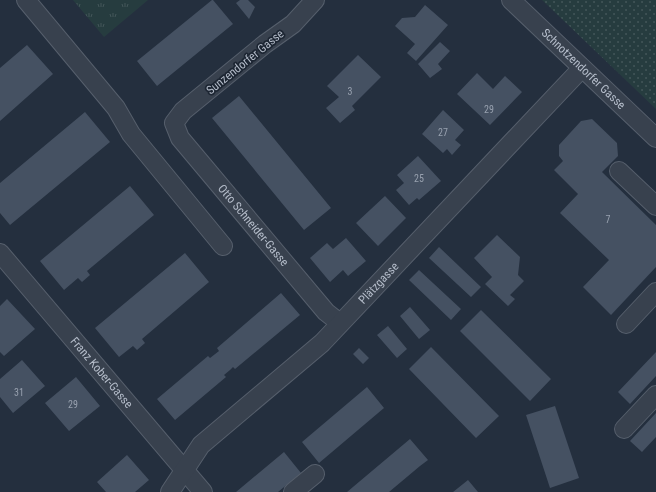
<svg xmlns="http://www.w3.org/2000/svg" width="656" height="492" font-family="'Roboto Condensed',sans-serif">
	<defs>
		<pattern id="grass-tufts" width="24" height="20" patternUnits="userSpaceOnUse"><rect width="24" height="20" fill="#263c3f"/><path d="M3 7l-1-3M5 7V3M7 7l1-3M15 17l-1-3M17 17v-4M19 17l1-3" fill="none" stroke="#435659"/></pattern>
		<pattern id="park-dots" width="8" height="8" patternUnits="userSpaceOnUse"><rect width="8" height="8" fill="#263c3f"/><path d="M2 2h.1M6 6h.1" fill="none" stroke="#435659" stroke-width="1.8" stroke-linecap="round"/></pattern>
	</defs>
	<rect width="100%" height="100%" fill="#242f3e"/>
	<path fill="url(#grass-tufts)" d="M73,0H148L104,37Z"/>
	<path fill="url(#park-dots)" d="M542,0H656V109Z"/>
	<path fill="#455162" d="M212,0H213L233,24L157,86L137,61Z
		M240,0H248L255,7L249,19L236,3Z
		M425,5L448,25L416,61L407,53L415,44L395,26L402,18L415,17Z
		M440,42L450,51L438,64L442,69L430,78L418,64Z
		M27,45L53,74L0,121V68Z
		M358,55L381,77L352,106L355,110L340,123L326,108L339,97L327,86Z
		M477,73L493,89L505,76L522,92L490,125L457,94Z
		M239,96L331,208L304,230L212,118Z
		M443,110L464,130L455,140L461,145L452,155L447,149L443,153L422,134Z
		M85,112L110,142L10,225L0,213V183Z
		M592,119L617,143L618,156L602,172L656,225V267L611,315L583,287L609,260L560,213L578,194L554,170L563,161L559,156V145L581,121Z
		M418,156L441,181L419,200L417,198L409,205L396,190L404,183L397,175Z
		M130,186L154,215L87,271L90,275L82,282L78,278L64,290L40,261Z
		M385,196L406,218L378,246L356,223Z
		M497,235L520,257L518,275L524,281L510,295L515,299L508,306L485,284L492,277L474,258Z
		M346,238L366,261L348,276L343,270L330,282L310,258L327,243L333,249Z
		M439,247L481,287L471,297L429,258Z
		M185,253L209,282L142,339L145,343L137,350L133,346L119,357L95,328Z
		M419,270L461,309L451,320L409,280Z
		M281,293L300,315L235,369L233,367L230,370L224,375L226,377L175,420L157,399L208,356L210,358L219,351L217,348Z
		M7,299L35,329L4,356L0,352V306Z
		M410,307L430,330L419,339L400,316Z
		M481,310L551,379L530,401L460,331Z
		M388,326L407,349L397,358L377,335Z
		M431,347L499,416L476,438L409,369Z
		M359,348L369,358L363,364L353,354Z
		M656,352V376L630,404L618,392Z
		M22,360L45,386L13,413L0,397V379Z
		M76,377L100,406L69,431L45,403Z
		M367,387L384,408L319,463L302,442Z
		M555,406L579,478L550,488L526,415Z
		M656,413V437L642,452L630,441Z
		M410,439L428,460L420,466L389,492H347Z
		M284,452L301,473L278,492H236Z
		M127,455L149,480L135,492H106L97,482Z
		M468,480L478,492H453Z"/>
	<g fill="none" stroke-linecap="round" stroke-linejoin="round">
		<g stroke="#565f6c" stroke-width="20">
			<g id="minor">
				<path d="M26,0L116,108L131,134L223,246"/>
				<path id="s1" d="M315,0L293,24L265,44L183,111L174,123L180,138L326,312L340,323"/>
				<path id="s2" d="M511,0L656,138"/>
				<path d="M619,171L656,206"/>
				<path id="s3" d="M0,253L203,492"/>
				<path d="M626,324L656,292"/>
				<path d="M624,429L656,395"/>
				<path id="s4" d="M170,492L201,445L322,343L582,68"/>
				<path d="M293,492L315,474"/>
			</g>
		</g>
		<use href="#minor" stroke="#38414e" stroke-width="18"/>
	</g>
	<g text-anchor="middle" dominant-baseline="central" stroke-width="3.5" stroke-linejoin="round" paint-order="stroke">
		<g font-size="10" fill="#98a1af">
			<text x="350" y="91">3</text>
			<text x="489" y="109">29</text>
			<text x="443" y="132">27</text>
			<text x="419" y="178">25</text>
			<text x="608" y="219">7</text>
			<text x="19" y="392">31</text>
			<text x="73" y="404">29</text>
		</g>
		<g font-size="12" fill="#b4bcc9" stroke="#1d2633">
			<text transform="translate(245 62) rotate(-39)">Sunzendorfer Gasse</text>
			<text stroke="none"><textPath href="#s2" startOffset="100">Schnotzendorfer Gasse</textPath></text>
			<text stroke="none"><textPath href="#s1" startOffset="318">Otto Schneider-Gasse</textPath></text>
			<text stroke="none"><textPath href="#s4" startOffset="297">Plätzgasse</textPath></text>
			<text stroke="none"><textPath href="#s3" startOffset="157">Franz Kober-Gasse</textPath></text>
		</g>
	</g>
</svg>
